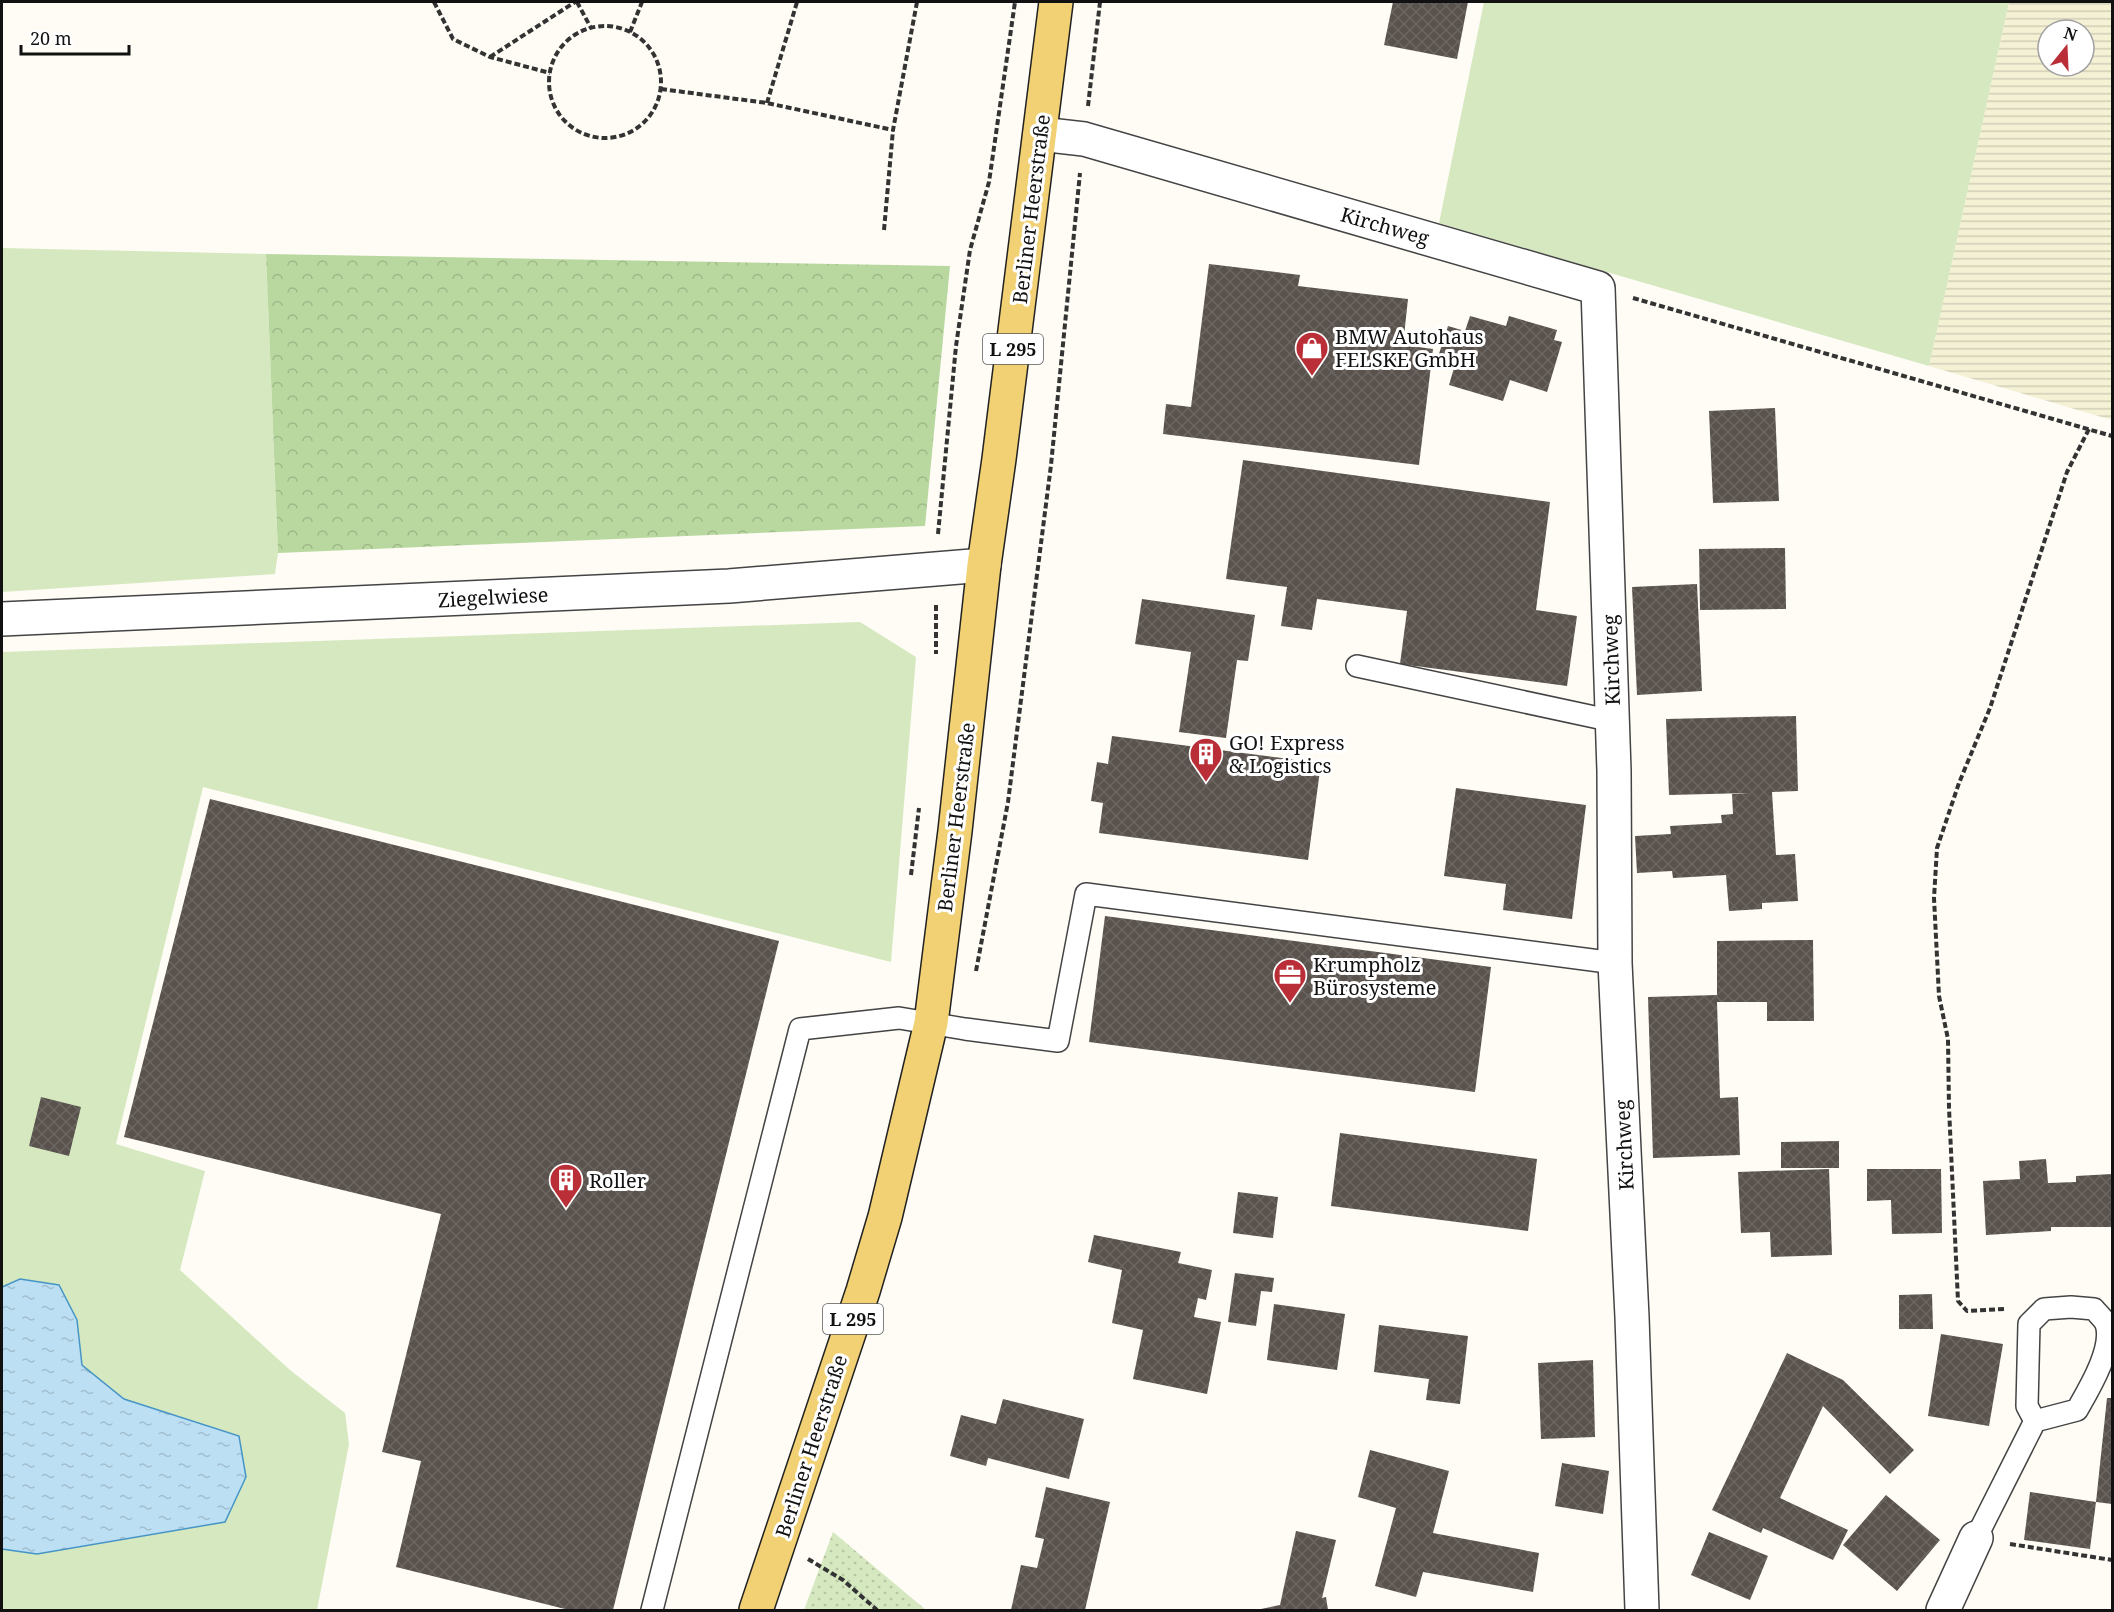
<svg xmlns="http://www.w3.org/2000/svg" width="2114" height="1612" font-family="'Noto Serif',serif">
	<defs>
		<pattern id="farmland-rules" width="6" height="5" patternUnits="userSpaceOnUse" patternTransform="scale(1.5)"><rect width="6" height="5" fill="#f4f1d5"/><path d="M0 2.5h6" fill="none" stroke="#d0ceb6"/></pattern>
		<pattern id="forest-crowns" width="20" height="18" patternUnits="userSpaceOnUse" patternTransform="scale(1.5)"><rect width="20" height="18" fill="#b9d89f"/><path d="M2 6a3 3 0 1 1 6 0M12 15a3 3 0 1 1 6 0" fill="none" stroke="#9eb888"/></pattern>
		<pattern id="park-dots" width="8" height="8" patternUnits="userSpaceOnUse" patternTransform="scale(1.5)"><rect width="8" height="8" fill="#d5e8bf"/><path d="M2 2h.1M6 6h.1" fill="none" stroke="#b6c6a3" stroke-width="1.8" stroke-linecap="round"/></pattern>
		<pattern id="water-ripples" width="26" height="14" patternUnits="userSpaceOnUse" patternTransform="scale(1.5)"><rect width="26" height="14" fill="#bcdff3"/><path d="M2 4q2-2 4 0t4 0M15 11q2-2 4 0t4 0" fill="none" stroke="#a1becf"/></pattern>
		<pattern id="building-cross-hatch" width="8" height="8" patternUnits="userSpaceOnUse" patternTransform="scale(1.5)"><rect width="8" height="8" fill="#59524d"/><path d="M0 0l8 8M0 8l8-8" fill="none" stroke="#6c6662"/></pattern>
	</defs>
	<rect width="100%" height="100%" fill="#fefcf5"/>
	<path fill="url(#farmland-rules)" fill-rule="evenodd" d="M2009,2H2112V420L1929,366ZM2048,30H2084V66H2048Z"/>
	<path fill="#d5e8bf" d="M1484,2H2009L1929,366L1439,223Z
		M2,248L266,254L278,553L275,574L2,592Z
		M860,622L916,657L891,962L203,787L116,1144L205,1171L180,1270L290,1370L345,1413L349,1444L317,1610H2V1549L37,1554L225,1522L239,1436L124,1399L82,1365L77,1320L20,1279L2,1287V652Z"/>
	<path fill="url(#forest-crowns)" d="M266,254L950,266L925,526L278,553Z"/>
	<path fill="url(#park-dots)" d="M833,1532L926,1610H804Z"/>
	<path fill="url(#water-ripples)" stroke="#4795c7" stroke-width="1.5" d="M20,1279L59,1285L77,1320L82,1365L124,1399L239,1436L246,1477L225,1522L37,1554L2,1549V1287Z"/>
	<path fill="url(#building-cross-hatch)" d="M1393,2H1468L1457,59L1384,45Z
		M1209,264L1300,275L1298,286L1408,299L1403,345L1433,349L1419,465L1163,434L1166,404L1191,407Z
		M1470,316L1506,326L1509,316L1557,330L1554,340L1562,342L1547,392L1510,380L1503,401L1449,385L1454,368L1436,363L1448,326L1465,331Z
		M1775,408L1779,501L1713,503L1709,411Z
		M1243,460L1550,502L1536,610L1577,616L1567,686L1400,664L1407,611L1317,599L1312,630L1281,626L1287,587L1226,579Z
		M1785,548L1786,609L1700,610L1699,549Z
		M1697,584L1702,691L1637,695L1632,587Z
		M1142,599L1255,615L1248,661L1237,660L1226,738L1179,732L1191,652L1135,644Z
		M1796,716L1798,791L1772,792L1776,855L1795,854L1798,901L1762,903V909L1729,911L1726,875L1673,878L1672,871L1637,873L1635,836L1671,834L1670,826L1722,823L1721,815L1733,814L1732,794L1749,793L1669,795L1666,719Z
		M1112,736L1321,763L1308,860L1099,833L1103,803L1091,801L1097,762L1108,764Z
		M1456,788L1586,805L1572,919L1503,910L1506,884L1444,876Z
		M210,799L779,941L613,1610H569L396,1567L421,1461L382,1452L441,1214L124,1137Z
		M1105,916L1491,967L1475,1092L1089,1042Z
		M1813,940L1814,1021H1767V1002H1717L1720,1098L1738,1097L1740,1155L1653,1158L1648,997L1717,995V941Z
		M41,1097L81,1107L69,1156L29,1146Z
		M1340,1133L1537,1159L1528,1231L1331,1206Z
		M1839,1141V1168H1781V1142Z
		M2046,1159L2048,1183L2076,1182V1176L2112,1174V1227H2051V1231L1986,1235L1983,1181L2020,1179L2019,1161Z
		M1829,1169L1832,1255L1771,1257L1770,1232L1741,1233L1738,1172Z
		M1867,1169H1941L1942,1233L1892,1234L1891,1200L1867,1201Z
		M1238,1192L1278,1197L1273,1238L1233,1233Z
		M1094,1235L1181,1252L1178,1263L1212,1270L1206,1300L1198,1298L1194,1317L1221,1322L1207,1394L1133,1379L1143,1330L1112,1323L1122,1270L1088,1262Z
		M1235,1273L1274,1278L1272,1292L1261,1291L1256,1326L1228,1322Z
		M1932,1294L1933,1329H1899V1295Z
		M1274,1304L1345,1314L1337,1370L1267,1360Z
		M1379,1325L1468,1336L1460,1404L1426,1400L1429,1379L1374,1372Z
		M1941,1334L2003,1344L1989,1426L1928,1416Z
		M1787,1353L1843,1380L1914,1450L1890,1474L1823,1406L1780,1498L1848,1530L1833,1560L1763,1528L1761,1533L1712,1510Z
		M1593,1360L1595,1437L1541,1439L1538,1363Z
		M2107,1398H2112V1504L2096,1502Z
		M1003,1399L1084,1419L1069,1479L988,1458L986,1466L950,1456L961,1415L996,1424Z
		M1370,1450L1449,1471L1433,1533L1539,1553L1533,1592L1423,1572L1416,1597L1375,1586L1396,1508L1358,1497Z
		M1562,1463L1609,1471L1603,1514L1555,1506Z
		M1046,1487L1110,1502L1085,1610H1011L1021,1565L1037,1568L1044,1539L1035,1537Z
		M2030,1492L2096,1502L2090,1549L2024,1540Z
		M1886,1495L1940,1540L1897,1591L1843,1545Z
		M1296,1531L1336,1540L1322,1598L1326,1597L1328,1610H1256L1280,1605Z
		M1709,1532L1768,1556L1750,1600L1691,1575Z"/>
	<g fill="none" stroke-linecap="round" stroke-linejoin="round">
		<g stroke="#444" stroke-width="24">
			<path id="service" d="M1357,666L1613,721
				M1976,1538L2035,1421L2077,1410C2089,1389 2114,1348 2106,1324C2104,1319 2098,1314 2094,1309L2071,1307L2044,1309L2029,1324L2027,1406L2035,1421
				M652,1610L800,1029L899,1018L965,1029L1058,1041L1086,894L1615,963"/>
		</g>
		<g stroke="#444" stroke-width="36">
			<path id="minor" d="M1040,134L1084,139L1598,288L1614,771L1615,963L1632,1317L1642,1610
				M2,619L729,586L984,565
				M1943,1610L1976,1538"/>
		</g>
		<g stroke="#222" stroke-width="36">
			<path id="primary" d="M756,1610L863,1291L885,1217L931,1023L955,831L984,565L999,459L1056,2"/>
		</g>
		<path stroke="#333" stroke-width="4" stroke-dasharray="6 3" stroke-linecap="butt" d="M434,2L453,39L490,57L550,73
			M577,2L591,28
			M549 82a56 56 0 1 1 112 0a56 56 0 1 1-112 0Z
			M630,32L642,2
			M490,57L575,2
			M661,89L767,103L893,130L917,2
			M767,103L797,2
			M1088,106L1100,2
			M884,230L893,130
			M1633,298L2112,436
			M938,534L956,346L970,250L989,182L1015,2
			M936,605V654
			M911,875L919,808
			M976,971L1008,802L1051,465L1080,173
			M2004,1309L1967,1311L1958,1301L1949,1108L1948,1039L1939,996L1934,898L1937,848L1959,783L1990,708L2067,472L2089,429
			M2010,1544L2112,1560
			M808,1559L843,1580L877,1610"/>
		<use href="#service" stroke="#fff" stroke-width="21"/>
		<use href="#minor" stroke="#fff" stroke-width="33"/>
		<use href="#primary" stroke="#f1d173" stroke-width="33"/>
	</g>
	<defs>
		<g id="shop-pin" transform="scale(1.725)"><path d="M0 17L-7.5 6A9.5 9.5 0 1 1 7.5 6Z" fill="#ba2f37" stroke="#fff"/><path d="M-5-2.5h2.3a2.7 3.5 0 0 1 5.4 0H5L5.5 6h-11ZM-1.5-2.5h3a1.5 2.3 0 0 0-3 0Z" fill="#fff"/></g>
		<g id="building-pin" transform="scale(1.725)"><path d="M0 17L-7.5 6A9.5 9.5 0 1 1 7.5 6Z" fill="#ba2f37" stroke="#fff"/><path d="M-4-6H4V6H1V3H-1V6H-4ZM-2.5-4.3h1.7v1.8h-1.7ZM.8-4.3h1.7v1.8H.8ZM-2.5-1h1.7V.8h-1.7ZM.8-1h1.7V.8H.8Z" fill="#fff"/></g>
		<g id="office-pin" transform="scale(1.725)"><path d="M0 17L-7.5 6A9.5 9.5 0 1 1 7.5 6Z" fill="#ba2f37" stroke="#fff"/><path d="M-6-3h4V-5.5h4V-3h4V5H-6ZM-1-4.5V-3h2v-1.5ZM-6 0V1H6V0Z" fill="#fff"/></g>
	</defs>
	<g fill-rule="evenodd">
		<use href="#shop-pin" x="1312" y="348"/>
		<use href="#building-pin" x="1206" y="754"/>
		<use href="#office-pin" x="1290" y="975"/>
		<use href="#building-pin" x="566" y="1180"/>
	</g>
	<g text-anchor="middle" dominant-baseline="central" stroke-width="6" stroke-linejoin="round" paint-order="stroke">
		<g fill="#fff" stroke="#585858" stroke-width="1.5">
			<rect x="983" y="334" width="60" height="30" rx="4.5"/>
			<rect x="823" y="1304" width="60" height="30" rx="4.5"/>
		</g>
		<g font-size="18" font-weight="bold" fill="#111">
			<text x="1013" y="349">L 295</text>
			<text x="853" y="1319">L 295</text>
		</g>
		<g font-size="20" fill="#111" stroke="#fff">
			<text transform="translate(1031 209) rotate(-83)">Berliner Heerstraße</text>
			<text transform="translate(1385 226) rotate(16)">Kirchweg</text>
			<text transform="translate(493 597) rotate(-3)">Ziegelwiese</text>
			<text transform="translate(1611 660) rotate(-92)">Kirchweg</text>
			<text transform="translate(956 817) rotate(-83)">Berliner Heerstraße</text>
			<text transform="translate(1624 1145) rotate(-93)">Kirchweg</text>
			<text transform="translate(811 1446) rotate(-72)">Berliner Heerstraße</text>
		</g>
		<g font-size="20" fill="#111" stroke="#fff" text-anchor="start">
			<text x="1335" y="336">BMW Autohaus<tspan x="1335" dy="23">FELSKE GmbH</tspan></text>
			<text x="1229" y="742">GO! Express<tspan x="1229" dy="23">&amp; Logistics</tspan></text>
			<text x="1313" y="964">Krumpholz<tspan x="1313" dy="23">Bürosysteme</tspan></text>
			<text x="589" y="1180">Roller</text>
		</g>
	</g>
	<rect width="2114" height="1612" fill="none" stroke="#111111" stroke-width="6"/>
	<g transform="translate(2066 48) rotate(18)"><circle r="28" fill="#ffffff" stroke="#a0a0a0" stroke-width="1.5"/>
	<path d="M0-4.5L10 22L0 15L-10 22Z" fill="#ba2f37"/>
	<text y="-9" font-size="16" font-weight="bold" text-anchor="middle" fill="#111111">N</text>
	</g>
	<path d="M21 45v9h108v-9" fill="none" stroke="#111111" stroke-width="3"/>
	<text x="30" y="45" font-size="18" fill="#111111" stroke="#ffffff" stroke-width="4.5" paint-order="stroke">20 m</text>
</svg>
